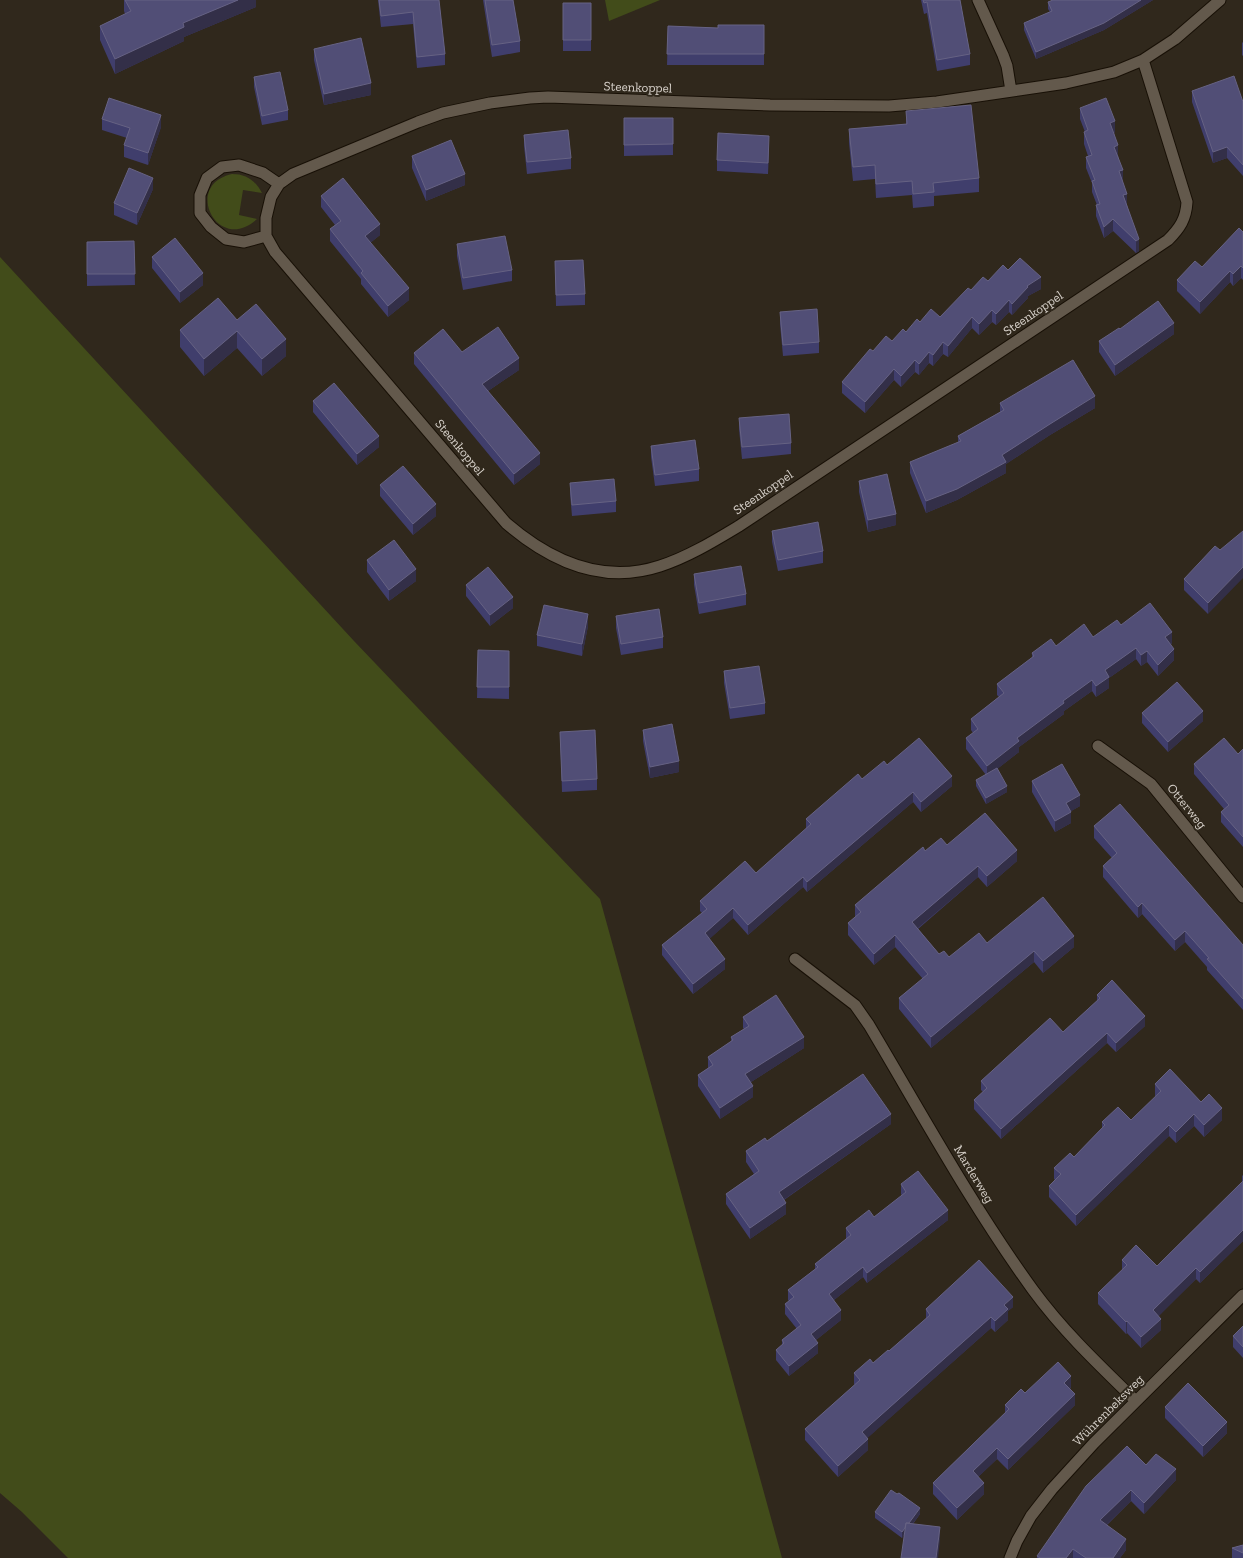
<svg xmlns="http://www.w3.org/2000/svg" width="1243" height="1558" font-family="'Zilla Slab',serif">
	<rect width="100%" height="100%" fill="#30281c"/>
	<path fill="#424c1a" d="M605,0H660L609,21Z
		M232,174C246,174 255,180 262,193L243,190L239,215L257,219C218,255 182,185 232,174Z
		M0,257L354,641L600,899L782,1558H68L22,1512L0,1493Z"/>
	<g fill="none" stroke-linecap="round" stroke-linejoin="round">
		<g stroke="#181006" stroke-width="13">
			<path id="minor" d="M978,0L1003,55L1007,66L1011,91
				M1143,60L1187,202C1186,219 1180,228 1168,240L739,526C714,541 688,557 660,566C602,585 550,561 506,523L275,252L266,236V218L271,197L279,184L293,174L418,122L443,113L490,103L530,98L548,97L770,105L889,106L937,102L1066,83L1114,72Z
				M1143,60L1175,39L1220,0
				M266,236L244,242L226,239L211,227L200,213V195L207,178L222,167L239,165L263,173L279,184
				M1098,746L1151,784L1243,897
				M795,959L855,1005L869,1025C922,1114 972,1206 1033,1290C1063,1331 1100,1366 1136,1401
				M1010,1558L1017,1541L1031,1516L1052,1489L1094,1443L1243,1295"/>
		</g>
		<use href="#minor" stroke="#63594c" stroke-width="11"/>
	</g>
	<path fill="#403e6c" d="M124,0H256V7L184,37V41L115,74L100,40V26L125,14L124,11Z
		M378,0H439L445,54V65L417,68L413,24L381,27Z
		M483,0H513L520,41V52L492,57Z
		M921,0H960L970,54V65L937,71L927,13L924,14Z
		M1053,0H1153L1104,30L1036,59L1024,30V23L1050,12L1048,9V2Z
		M563,3H591V51H563Z
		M764,25V65H667L668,26L718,28Z
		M1243,42V56L1242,55V43Z
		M314,49L371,95L324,105L314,60Z
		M254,77L288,110V120L262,125L254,87Z
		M1192,91L1243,102V176L1227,158L1213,163L1192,102Z
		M1080,108L1115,132L1114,133L1127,205L1139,251L1136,253L1113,231L1104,238L1096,216V205H1097L1092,192V183L1086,168V157L1088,156L1084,144V132H1085L1080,119Z
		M906,111L979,178V192L934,196V206L913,208L912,195L876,198L875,179L853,181L849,143V129L906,124Z
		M624,118H673V155L624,156Z
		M102,119L161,127L148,165L124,157V145L127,138L102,130Z
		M524,135L571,158V169L527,174L524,146Z
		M769,147L768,174L717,171V160Z
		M412,156L465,185L426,201L412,168Z
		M153,189L137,225L114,215V203Z
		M321,196L380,235L370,243L409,300L388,317L361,284V279L330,241V229L335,225L321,207Z
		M1243,232V280L1241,278L1233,286L1230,282L1200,314L1177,291V280L1202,267Z
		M134,241L135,285L87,286V242Z
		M457,244L512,270V281L463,290L457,256Z
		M152,257L203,285L180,303L152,268Z
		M555,261L585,294V305L556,306Z
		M1008,270L1041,289L1028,296V298L1012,315L1009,312L996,325L992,322L979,335L972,328L948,357L943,354L933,366L929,363L919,375L915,372L901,387L894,380L865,413L842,393V382L873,351L892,341L920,322L940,317L971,290Z
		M780,312L819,342V353L783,356L780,324Z
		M237,320L286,356L262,376L237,348L204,376L180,347V330Z
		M1120,329L1174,334L1115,376L1099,352V341Z
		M462,352L519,370L488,391L540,464L514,485L414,364V353Z
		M313,401L379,447L357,465L313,412Z
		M1000,403L1095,408L1050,435L1006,464V473L957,500L926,513L910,473V462L958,443V436L1000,412Z
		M739,418L791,443V454L742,459L739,429Z
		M651,446L699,469V481L655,486L651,457Z
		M859,481L896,525L868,532L859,492Z
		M570,483L616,501V512L572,516L570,494Z
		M380,485L436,516L413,535L380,496Z
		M772,531L823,551V563L778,571L772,542Z
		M1220,550L1208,614L1184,590V579Z
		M367,560L416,581L389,601L367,572Z
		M694,574L746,594V605L699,614L694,585Z
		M466,585L513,608L490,626L466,596Z
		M616,616L663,637V648L621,655L616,628Z
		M1121,625L1172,643L1171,644L1174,660L1158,676L1147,662L1141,666L1136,659L1109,678V688L1096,697L1092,691L1064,711V714L1019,747V752L997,769L1007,792L986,804L976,786V780L986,775L966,749V738L973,733L971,730V719L999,697L997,695V684L1032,658V653L1056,646L1093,637Z
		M588,626L582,656L537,646V635Z
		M478,650L509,651V699L477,698Z
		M724,671L765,703V714L730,719L724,683Z
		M1142,713L1203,721L1168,752L1142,723Z
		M643,730L679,772L650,778L643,741Z
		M560,732L597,779V790L562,792Z
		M1243,749V847L1221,822V812L1224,809L1194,774V764L1238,754Z
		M887,765L952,786L921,812L913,802L807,892L803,887L748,935L733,918L709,939L725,969L693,994L662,955V945L702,913L700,911V901L756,873L806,829V819L862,779Z
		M1032,781L1080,806L1071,811V823L1055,832L1032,792Z
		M1094,826L1243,945V1010L1207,970V967L1185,942L1175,951L1142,914L1138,918L1103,877V866L1112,858L1094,838Z
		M947,845L1017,861L987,887L978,877L918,929L939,954L949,957L987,943L1074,947L1043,973L1034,962L931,1048L899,1009V998L923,979L895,947L874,965L848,935V923L855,917V905L925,851Z
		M1097,995L1145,1026L1116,1052L1107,1043L1001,1139L974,1109V1100L983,1092L981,1090V1081L1063,1032L1097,1001Z
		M743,1017L804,1048L751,1082L753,1097L720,1119L698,1086V1075L708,1068V1057L731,1042V1037L744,1029L743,1028Z
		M1155,1084L1201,1102L1222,1120L1204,1137L1194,1126L1176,1143L1169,1136L1076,1226L1049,1197V1186L1055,1180L1054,1179V1168L1074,1157L1102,1128V1122L1131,1120L1156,1096H1155Z
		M891,1124L784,1200L786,1214L750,1239L726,1204V1194L754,1174L746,1162V1151L767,1141Z
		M1243,1175V1241L1200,1283L1196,1279L1158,1316L1161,1330L1141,1348L1127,1333L1126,1334L1098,1304V1293L1122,1270V1260L1157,1266L1242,1182V1176Z
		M901,1184L948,1220L867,1283L863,1277L834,1300L841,1320L816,1340L818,1353L789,1376L776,1360V1350L782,1345V1340L797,1329L785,1314V1304L789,1301L788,1300V1290L815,1269V1264L846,1239V1228L874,1217L902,1196L901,1194Z
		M1013,1307L1008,1311V1320L995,1332L991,1328L867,1438L868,1450L838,1477L805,1440V1429L855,1385L854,1384V1373L873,1363L889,1351L926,1319V1309Z
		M1243,1326V1358L1233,1347V1336Z
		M1071,1387L1070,1389L1075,1405L1008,1470L997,1459L978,1477L984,1494L957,1520L933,1494V1483L1005,1413V1405L1025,1393Z
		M1165,1407L1227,1433L1203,1457L1165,1418Z
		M1146,1465L1176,1480L1144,1514L1131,1501L1107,1525L1126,1550L1120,1558H1037V1556Z
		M875,1512L920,1514L913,1524L940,1540L904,1535L902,1538L875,1518Z
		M1243,1545V1558H1232V1548Z"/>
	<path fill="#332f48" d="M238,0H256V7L184,37V41L115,74V59L183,23Z
		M1141,0H1153L1104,30L1036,59V52Z
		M371,83V95L324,105V94Z
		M161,115V127L148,165V153Z
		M1115,121V132L1110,134V123Z
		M769,136V147L768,174V163Z
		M1118,145V156L1114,158V147Z
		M1227,147V158L1213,163V152Z
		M1123,170V181L1119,171Z
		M465,174V185L426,201V190Z
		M153,178V189L137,225V213Z
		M1127,194V205L1123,195Z
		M1113,219V231L1104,238V227Z
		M380,224V235L365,247V236Z
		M1139,239V251L1136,253V241Z
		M1241,266V278L1233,286V274Z
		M1230,271V282L1200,314V302Z
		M203,273V285L180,303V292Z
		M1041,277V289L1028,296V298L1012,315V304L1027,286Z
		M409,288V300L388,317V306Z
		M1009,300V312L996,325V314Z
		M992,310V322L979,335V324Z
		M972,317V328L948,357V346Z
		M1174,323V334L1115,376V365Z
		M237,331V348L204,376V359Z
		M286,339V356L262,376V359Z
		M943,342V354L933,366V355Z
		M929,352V363L919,375V364Z
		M519,358V370L482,395V384Z
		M915,360V372L901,387V376Z
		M894,369V380L865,413V402Z
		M1095,396V408L1050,435L1006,464V473L957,500L926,513V501L1002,455L1050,424Z
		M379,436V447L357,465V454Z
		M540,453V464L514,485V474Z
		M436,504V516L413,535V524Z
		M896,514V525L868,532V520Z
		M1243,567V578L1208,614V603Z
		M416,569V581L389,601V590Z
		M513,597V608L490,626V615Z
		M588,614V626L582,656V644Z
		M1172,632V643L1165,648V637Z
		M1136,648V659L1109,678V688L1096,697V686L1105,670Z
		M1174,649V660L1158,676V665Z
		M1147,651V662L1141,666V655Z
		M1092,680V691L1064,711V714L1019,747V752L987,777V766L1017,738L1063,701Z
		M1203,711V721L1168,752V742Z
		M679,761V772L650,778V767Z
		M952,776V786L921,812V802Z
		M1007,786V792L986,804V798Z
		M913,792V802L807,892V882Z
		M1080,795V806L1068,813L1071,812V823L1055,832V821L1066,803Z
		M1017,850V861L987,887V876Z
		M978,866V877L912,933V922Z
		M803,877V887L748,935V925Z
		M1142,903V914L1138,918V907Z
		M733,908V918L705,943V933Z
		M1185,931V942L1175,951V940Z
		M895,935V947L874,965V954Z
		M1074,936V947L1043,973V961Z
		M1034,951V962L931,1048V1037Z
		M725,959V969L693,994V984Z
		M1145,1016V1026L1116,1052V1043Z
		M1107,1033V1043L1001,1139V1129Z
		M804,1037V1048L745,1086V1074Z
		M753,1086V1097L720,1119V1108Z
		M1222,1108V1120L1204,1137V1125Z
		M891,1114V1124L779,1203V1192Z
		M1194,1114V1126L1176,1143V1132Z
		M1169,1125V1136L1076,1226V1215Z
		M786,1203V1214L750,1239V1228Z
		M948,1210V1220L867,1283V1273Z
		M1243,1230V1241L1200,1283V1272Z
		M863,1267V1277L829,1304V1294Z
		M1196,1268V1279L1153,1322V1310Z
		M1013,1297V1307L1008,1311V1320L995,1332V1321L1004,1305Z
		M841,1310V1320L811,1344V1334Z
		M991,1317V1328L862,1443V1432Z
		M1161,1319V1330L1141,1348V1337Z
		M1127,1321V1333L1126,1334V1322Z
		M818,1343V1353L789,1376V1366Z
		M1071,1376V1387L1064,1394V1383Z
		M1075,1394V1405L1008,1470V1459Z
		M1227,1422V1433L1203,1457V1446Z
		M868,1439V1450L838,1477V1466Z
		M997,1448V1459L973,1482V1471Z
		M1176,1469V1480L1144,1514V1503Z
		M984,1483V1494L957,1520V1508Z
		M1131,1490V1501L1100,1531V1520Z
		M920,1508V1514L902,1538V1532Z
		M940,1527V1540L938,1558H936Z
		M1126,1539V1550L1120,1558H1113Z
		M1073,1549V1558H1066Z"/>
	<path fill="#514e76" stroke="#666283" d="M125,0H238L183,23L184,27L115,59L100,26L131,11Z
		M379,0H439L445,54L417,57L413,12L381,16Z
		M485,0H513L520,41L492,45Z
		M923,0H960L970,54L937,60L927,2L924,3Z
		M1053,0H1141L1104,23L1036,52L1024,23L1052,11L1048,2Z
		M563,3H591V40H563Z
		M718,25H764V54H667L668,26L718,28Z
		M361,38L371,83L324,94L314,49Z
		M280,72L288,110L262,116L254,77Z
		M1234,76L1243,102V165L1227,147L1213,152L1192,91Z
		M109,98L161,115L148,153L124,145L130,128L102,119Z
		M1106,98L1115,121L1110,123L1118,145L1114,147L1123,170L1119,171L1127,194L1123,195L1139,239L1136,241L1113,219L1104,227L1096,205L1100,204L1092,181L1095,180L1086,157L1092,155L1084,132L1088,130L1080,108Z
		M971,105L979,178L933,183L934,192L913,194L912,181L876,184L875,165L853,167L849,129L907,124L906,111Z
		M624,118H673V144L624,145Z
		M568,130L571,158L527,162L524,135Z
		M718,133L769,136L768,163L717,160Z
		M451,140L465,174L426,190L412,156Z
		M129,168L153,178L137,213L114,203Z
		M343,178L380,224L365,236L409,288L388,306L361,273L363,271L330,229L341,221L321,196Z
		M1239,228L1243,232V268L1241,266L1233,274L1230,271L1200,302L1177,280L1195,261L1202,267Z
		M505,236L512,270L463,278L457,244Z
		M175,238L203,273L180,292L152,257Z
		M134,241L135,274H87V242Z
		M1020,258L1041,277L1027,286L1028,287L1012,304L1009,300L996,314L992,310L979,324L972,317L948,346L943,342L933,355L929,352L919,364L915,360L901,376L894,369L865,402L842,382L870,349L873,351L886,336L892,341L903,329L906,332L917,319L920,322L931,309L940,317L968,288L971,290L983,277L988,281L1003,265L1008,270Z
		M583,260L585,294L556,295L555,261Z
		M218,298L237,320L256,304L286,339L262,359L237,331L204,359L180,330Z
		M1158,301L1174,323L1115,365L1099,341L1119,328L1120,329Z
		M817,309L819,342L783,345L780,312Z
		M498,327L519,358L482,384L540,453L514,474L414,353L443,329L462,352Z
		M1073,360L1095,396L1050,424L1002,455L1006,462L957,489L926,501L910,462L961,441L958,436L1004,410L1000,403Z
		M334,383L379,436L357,454L313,401Z
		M789,414L791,443L742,447L739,418Z
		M695,440L699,469L655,475L651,446Z
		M403,466L436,504L413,524L380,485Z
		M887,474L896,514L868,520L859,481Z
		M614,479L616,501L572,505L570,483Z
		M818,522L823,551L778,560L772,531Z
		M1243,531V567L1208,603L1184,579L1215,546L1220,550Z
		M394,540L416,569L389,590L367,560Z
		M741,566L746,594L699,603L694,574Z
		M488,567L513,597L490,615L466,585Z
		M1150,603L1172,632L1165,637L1174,649L1158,665L1147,651L1141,655L1136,648L1105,670L1109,677L1096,686L1092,680L1063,701L1064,703L1017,738L1019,741L987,766L966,738L978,729L971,719L1004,693L997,684L1034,656L1032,653L1051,639L1056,646L1084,624L1093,637L1117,620L1121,625Z
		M544,605L588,614L582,644L537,635Z
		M659,609L663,637L621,644L616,616Z
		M478,650L509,651V687H477Z
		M759,666L765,703L730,708L724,671Z
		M1177,682L1203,711L1168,742L1142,713Z
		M672,724L679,761L650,767L643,730Z
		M595,730L597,779L562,781L560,732Z
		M919,738L952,776L921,802L913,792L807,882L803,877L748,925L733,908L705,933L725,959L693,984L662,945L707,909L700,901L745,861L756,873L811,824L806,819L858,774L862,779L884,761L887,765Z
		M1224,738L1238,754L1243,749V837L1221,812L1229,805L1194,764Z
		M1062,764L1080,795L1066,803L1071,812L1055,821L1032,781Z
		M997,768L1007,786L986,798L976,780Z
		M1120,804L1243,945V999L1207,959L1209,958L1185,931L1175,940L1142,903L1138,907L1103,866L1117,853L1094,826Z
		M985,813L1017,850L987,876L978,866L912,922L939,954L944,951L949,957L979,933L987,943L1043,897L1074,936L1043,961L1034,951L931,1037L899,998L928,974L895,935L874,954L848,923L861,912L855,905L923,847L925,851L941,838L947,845Z
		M1112,980L1145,1016L1116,1043L1107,1033L1001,1129L974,1100L987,1088L981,1081L1050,1018L1063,1032L1100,998L1097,995Z
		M776,995L804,1037L745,1074L753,1086L720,1108L698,1075L713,1065L708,1057L733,1040L731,1037L749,1026L743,1017Z
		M1170,1069L1201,1102L1209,1094L1222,1108L1204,1125L1194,1114L1176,1132L1169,1125L1076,1215L1049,1186L1061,1174L1054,1168L1070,1153L1074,1157L1105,1125L1102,1122L1118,1107L1131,1120L1161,1091L1155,1084Z
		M863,1074L891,1114L779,1192L786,1203L750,1228L726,1194L759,1171L746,1151L765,1138L767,1141Z
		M918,1171L948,1210L867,1273L863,1267L829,1294L841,1310L811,1334L818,1343L789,1366L776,1350L784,1343L782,1340L801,1325L785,1304L794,1297L788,1290L818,1267L815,1264L851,1235L846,1228L869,1210L874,1217L906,1192L901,1184Z
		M1243,1181V1230L1200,1272L1196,1268L1153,1310L1161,1319L1141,1337L1127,1321L1126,1322L1098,1293L1127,1265L1122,1260L1136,1245L1157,1266Z
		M979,1260L1013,1297L1004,1305L1008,1309L995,1321L991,1317L862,1432L868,1439L838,1466L805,1429L860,1380L854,1373L870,1359L873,1363L888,1350L889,1351L930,1315L926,1309Z
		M1243,1326V1347L1233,1336Z
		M1058,1362L1071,1376L1064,1383L1075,1394L1008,1459L997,1448L973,1471L984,1483L957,1508L933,1483L1009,1409L1005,1405L1021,1389L1025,1393Z
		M1188,1383L1227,1422L1203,1446L1165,1407Z
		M1127,1446L1146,1465L1156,1454L1176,1469L1144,1503L1131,1490L1100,1520L1126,1539L1113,1558H1086L1073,1549L1066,1558H1040L1037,1556L1086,1486Z
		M891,1490L897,1494L899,1493L920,1508L909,1523H906L905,1528L902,1532L875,1512Z
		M906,1523L940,1527L936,1558H901Z
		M1243,1545V1553L1232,1548Z"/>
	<g text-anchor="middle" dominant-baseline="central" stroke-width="4" stroke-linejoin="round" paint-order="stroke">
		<g font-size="13" fill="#d7d1ca" stroke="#30281c">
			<text transform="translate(638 87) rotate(2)">Steenkoppel</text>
			<text transform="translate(1033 313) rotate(-34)">Steenkoppel</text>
			<text transform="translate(460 447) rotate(50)">Steenkoppel</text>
			<text transform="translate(763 492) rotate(-34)">Steenkoppel</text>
			<text transform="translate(1187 806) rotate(51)">Otterweg</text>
			<text transform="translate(974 1174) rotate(59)">Marderweg</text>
			<text transform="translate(1108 1410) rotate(-45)">Wührenbeksweg</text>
		</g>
	</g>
</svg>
